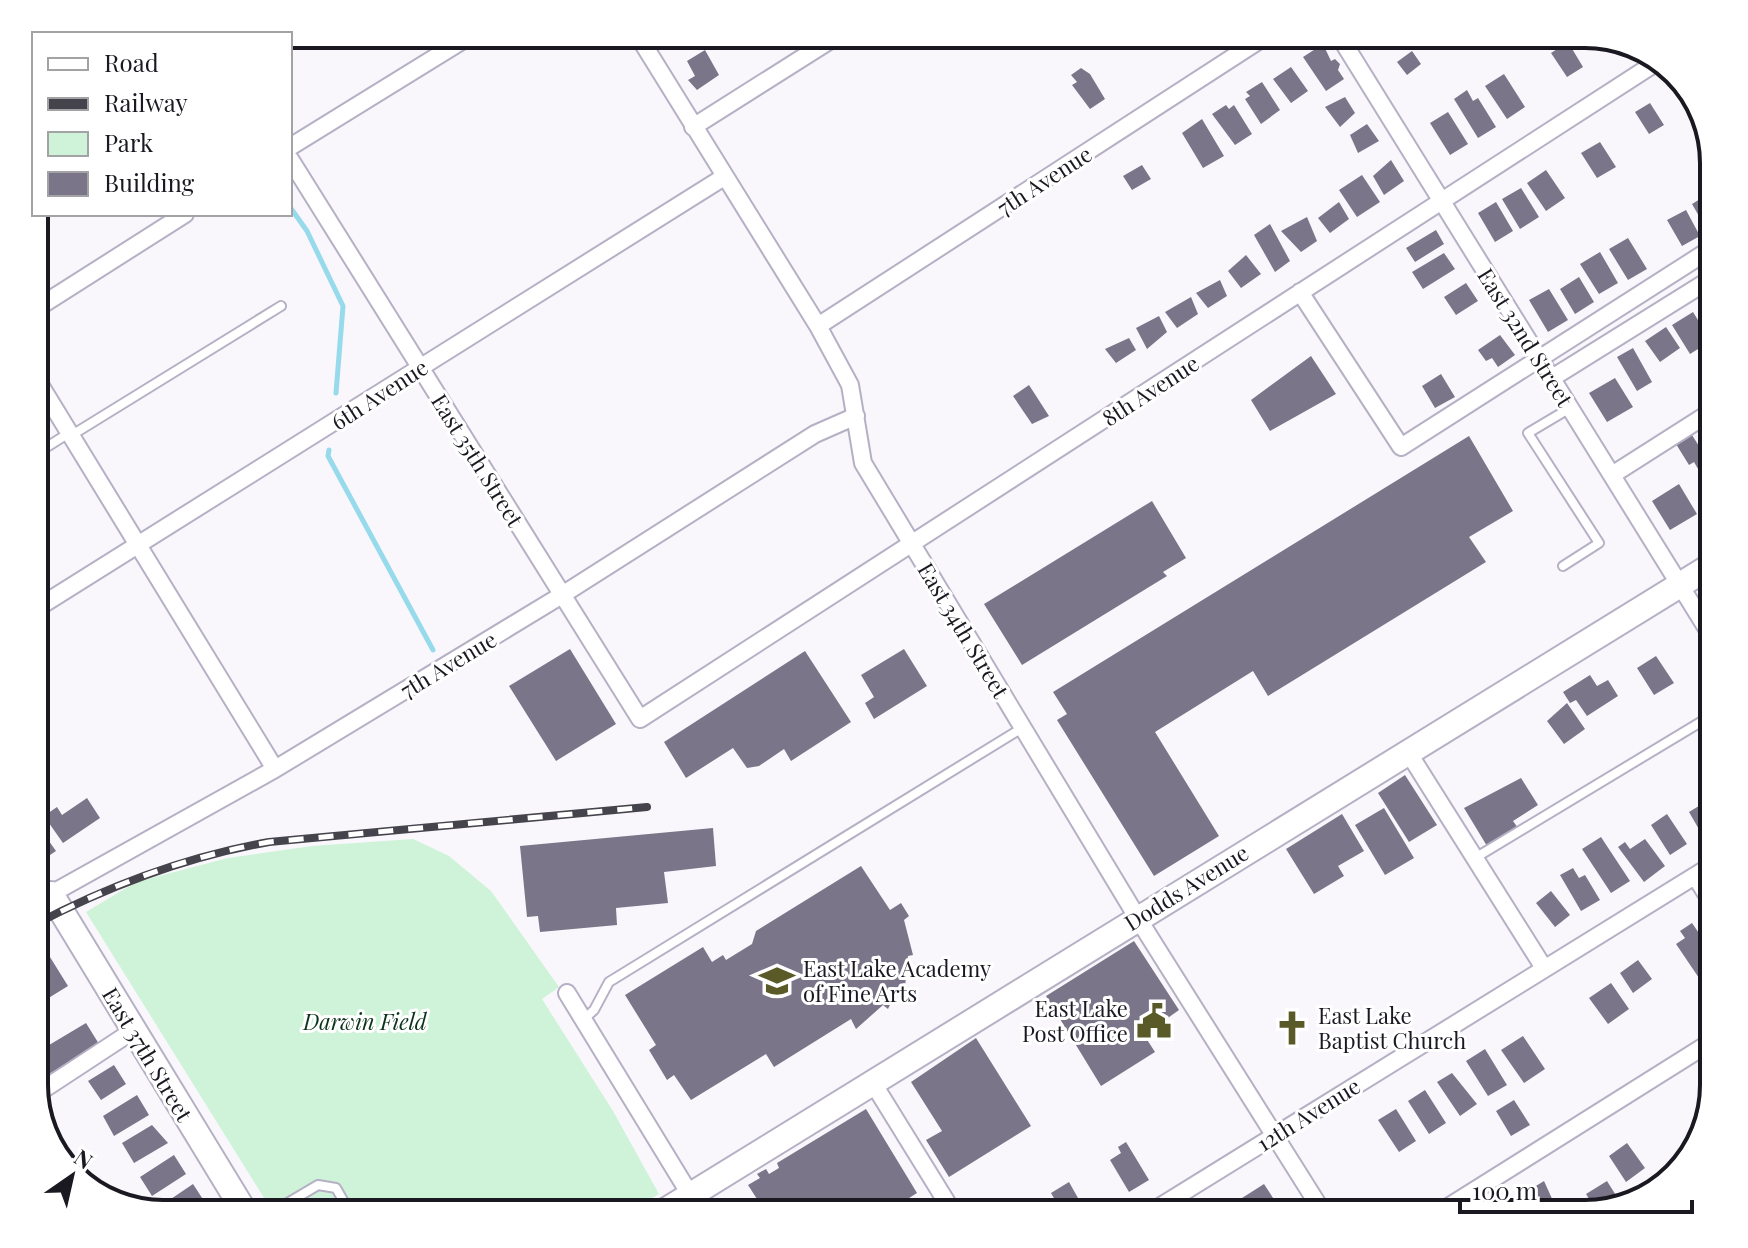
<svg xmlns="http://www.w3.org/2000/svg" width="1748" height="1248" font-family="'Playfair Display',serif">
	<rect width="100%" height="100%" fill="#f9f7fc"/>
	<path fill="#cff3d8" d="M413,839L449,856L491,891L559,987L542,999L613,1111L659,1194L625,1214H274L86,912L136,882L228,858L312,846Z"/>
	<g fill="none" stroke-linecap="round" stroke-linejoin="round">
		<path stroke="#96daec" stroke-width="5" d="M290,207L307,231L343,306L336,393
			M329,450L328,456L433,650"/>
	</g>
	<path fill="#7b7589" d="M747,34H774L777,38L755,45Z
		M1376,34H1395L1382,43Z
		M1568,42L1583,67L1567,77L1551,53Z
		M1323,44L1331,61L1335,59L1340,64L1338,70L1344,79L1326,91L1303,57Z
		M705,50L719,75L697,90L688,80L695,76L687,61Z
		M1412,51L1421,64L1407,75L1397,62Z
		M1291,67L1308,91L1291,103L1273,79Z
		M1081,68L1090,74L1105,99L1090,109L1072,85L1077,82L1071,75Z
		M1504,74L1525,107L1507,119L1485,86Z
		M1262,82L1280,110L1261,124L1245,99L1250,96L1246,92Z
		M1467,90L1473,101L1478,98L1496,127L1478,138L1454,99Z
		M1345,97L1355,113L1340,127L1325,107Z
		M1650,103L1664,125L1649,134L1635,112Z
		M1226,105L1229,109L1234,105L1252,134L1235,145L1212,114Z
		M1448,112L1468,144L1450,155L1430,123Z
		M1202,119L1224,156L1203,168L1182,133Z
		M1367,124L1379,141L1358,153L1350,135Z
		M1600,142L1616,167L1597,178L1581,153Z
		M1391,160L1404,181L1384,195L1373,176Z
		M1142,165L1151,179L1132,190L1123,176Z
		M1546,170L1565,198L1546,211L1527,183Z
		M1362,175L1380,202L1357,217L1339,190Z
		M1521,188L1539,217L1520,229L1502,199Z
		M1713,191L1714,226L1707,230L1692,204Z
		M1339,202L1349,219L1330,233L1318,218Z
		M1496,202L1513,231L1495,242L1478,213Z
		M1686,210L1700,236L1682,246L1667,220Z
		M1307,217L1317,241L1301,252L1281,231Z
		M1270,224L1290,261L1275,272L1254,235Z
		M1436,230L1444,244L1415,262L1406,248Z
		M1628,238L1647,269L1628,280L1609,249Z
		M1600,252L1618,283L1599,294L1580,264Z
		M1444,253L1455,269L1423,289L1412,272Z
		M1246,255L1261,274L1241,288L1228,271Z
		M1579,277L1594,302L1575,314L1560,289Z
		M1220,280L1227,296L1208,308L1196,293Z
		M1466,283L1478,301L1456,315L1444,297Z
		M1549,289L1568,320L1548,332L1529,300Z
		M1191,297L1198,314L1177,328L1165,312Z
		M1693,312L1711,341L1690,354L1672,325Z
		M1159,316L1167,332L1147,349L1136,328Z
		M1666,327L1680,348L1660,362L1645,341Z
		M1500,335L1515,355L1498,367L1492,358L1486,361L1478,350Z
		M1129,338L1136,350L1116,363L1105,349Z
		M1633,348L1652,382L1637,391L1617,357Z
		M1311,356L1336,394L1270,431L1251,400Z
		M1441,374L1455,397L1435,408L1422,386Z
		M1615,378L1633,407L1607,422L1589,393Z
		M1029,385L1049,416L1032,424L1013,396Z
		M1692,435L1714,470V518L1701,496L1708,486L1694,462L1689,465L1676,444Z
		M1469,436L1513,511L1469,537L1486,562L1268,696L1253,671L1155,732L1219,836L1154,876L1057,720L1067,714L1053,692Z
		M1679,484L1697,514L1670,530L1652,501Z
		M1152,501L1186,558L1163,572L1167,576L1022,665L984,604Z
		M570,649L616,724L556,761L509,686Z
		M904,649L927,686L874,719L865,703L874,697L861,675Z
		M805,651L851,722L791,761L784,749L759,766L747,768L733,748L686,778L664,742Z
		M1656,656L1674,683L1654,695L1637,668Z
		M1590,675L1597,686L1608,680L1618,696L1587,716L1576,700L1570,703L1563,692Z
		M1567,703L1585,729L1564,744L1547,721Z
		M1405,775L1437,825L1409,842L1378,793Z
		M1521,778L1538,805L1513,821L1518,828L1487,846L1464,808Z
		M87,798L100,818L63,843L44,816L57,807L62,815Z
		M1707,801L1714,814V832L1704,838L1689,812Z
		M1384,808L1414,858L1385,875L1355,825Z
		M1342,814L1364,851L1338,866L1344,876L1314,894L1286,849Z
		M1667,814L1687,844L1670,855L1651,825Z
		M34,820L56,851L35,865L34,864Z
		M713,828L716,866L664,872L668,903L616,908L617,925L540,932L538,916L527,917L520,846Z
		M1601,837L1630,881L1611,893L1582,849Z
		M1645,839L1665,866L1644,882L1618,847L1625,842L1630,849Z
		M861,866L890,910L901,903L909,916L904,920L913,955L908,956L905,987L899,985L888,1009L883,1005L856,1029L851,1019L774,1067L766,1054L691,1100L674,1075L667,1080L649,1050L656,1045L625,995L703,947L712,962L723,955L726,960L752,944L756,931Z
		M1573,868L1579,878L1585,875L1600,900L1581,911L1560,875Z
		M1551,891L1570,915L1555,927L1536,903Z
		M1692,923L1714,955V968L1699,978L1676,944L1685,938L1680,931Z
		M1134,941L1179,1010L1144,1035L1155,1052L1101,1086L1046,996Z
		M45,949L68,986L34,1007V956Z
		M1638,960L1652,979L1633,993L1620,973Z
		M1611,983L1629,1009L1608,1024L1589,998Z
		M86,1023L99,1044L34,1083V1054Z
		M1523,1036L1545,1069L1524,1083L1501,1050Z
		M976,1038L1031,1126L949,1177L926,1140L942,1131L911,1082Z
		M1485,1049L1507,1085L1488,1096L1466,1061Z
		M114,1065L126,1084L101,1100L88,1081Z
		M1452,1073L1477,1104L1460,1116L1437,1082Z
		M1425,1090L1446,1123L1429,1134L1408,1101Z
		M137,1095L149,1115L114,1136L103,1116Z
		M1514,1100L1530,1125L1511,1136L1496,1111Z
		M866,1109L917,1193L884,1214H733L757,1199L748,1185L760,1178L757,1174L766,1169L769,1174L779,1168L777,1163Z
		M1396,1109L1416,1141L1399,1152L1378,1120Z
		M152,1125L168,1143L134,1163L122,1143Z
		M1126,1142L1149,1180L1129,1192L1110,1160L1121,1153L1118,1147Z
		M1627,1143L1645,1168L1626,1182L1609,1156Z
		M174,1155L186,1174L152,1196L140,1177Z
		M1544,1181L1559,1214H1515L1508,1203Z
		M1607,1181L1622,1205L1597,1211L1586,1194Z
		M1069,1182L1087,1214H1063L1051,1193Z
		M193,1184L208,1207L197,1214H168L162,1205Z
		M1264,1184L1275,1201L1254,1214H1237L1231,1205Z
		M926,1205L932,1214H912Z
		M1291,1206L1296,1214H1278Z"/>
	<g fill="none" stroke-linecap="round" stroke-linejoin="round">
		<g stroke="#b6b0c5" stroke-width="12">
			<path id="lane" d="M72,435L281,306
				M34,455L69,433
				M1563,566L1599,543L1528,433L1570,408
				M1475,858L1714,714
				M584,1019L594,1010L609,982L1022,728
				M293,1200L302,1214
				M269,1214L318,1185L336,1188L351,1214"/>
		</g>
		<g stroke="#b6b0c5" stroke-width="20">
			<path id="street" d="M637,34L818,326L850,385L863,463L1137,917L1324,1214
				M1338,34L1714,640
				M693,127L840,34
				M290,147L473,34
				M290,159L640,719L1660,60
				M1300,292L1401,447L1714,247
				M34,310L185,214
				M818,326L1269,34
				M34,375L275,769
				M1552,378L1714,277
				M1612,475L1714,410
				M34,610L724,177
				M1408,752L1544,968
				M1695,876L1714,906
				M51,894L275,769L562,595L815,434L856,416
				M567,993L702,1214
				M873,1083L954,1214
				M35,1095L134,1030
				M1148,1214L1714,864
				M1437,1214L1714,1040"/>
		</g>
		<g stroke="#b6b0c5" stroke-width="28">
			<path id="secondary" d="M34,904L51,894L246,1214
				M660,1214L1714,564"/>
		</g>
		<use href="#lane" stroke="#fff" stroke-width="8"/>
		<use href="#street" stroke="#fff" stroke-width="16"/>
		<use href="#secondary" stroke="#fff" stroke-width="24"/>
		<g stroke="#45434b" stroke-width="8">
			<path id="rail" d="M34,925C110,885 185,857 269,842L647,807"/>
		</g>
		<use href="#rail" stroke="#fff" stroke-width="5" stroke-dasharray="15" stroke-linecap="butt"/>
	</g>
	<defs>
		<g id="school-bare" transform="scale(2.76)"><path d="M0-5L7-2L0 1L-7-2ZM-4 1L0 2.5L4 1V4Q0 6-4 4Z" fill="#595a27" stroke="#fff" stroke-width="2.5" paint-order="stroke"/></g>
		<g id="civic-bare" transform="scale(2.76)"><path d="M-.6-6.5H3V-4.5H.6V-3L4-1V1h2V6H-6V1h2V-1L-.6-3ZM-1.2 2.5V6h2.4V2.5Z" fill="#595a27" stroke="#fff" stroke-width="2.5" paint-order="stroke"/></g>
		<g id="church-bare" transform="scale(2.76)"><path d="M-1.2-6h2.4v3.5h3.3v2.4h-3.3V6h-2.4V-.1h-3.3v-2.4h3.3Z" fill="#595a27" stroke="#fff" stroke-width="2.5" paint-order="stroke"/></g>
	</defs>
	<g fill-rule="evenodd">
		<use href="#school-bare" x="777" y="981"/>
		<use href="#civic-bare" x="1154" y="1021"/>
		<use href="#church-bare" x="1292" y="1028"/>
	</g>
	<g text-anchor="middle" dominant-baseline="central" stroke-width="6" stroke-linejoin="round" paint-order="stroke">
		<g font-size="22" fill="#1a1820" stroke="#fff">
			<text transform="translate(1044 180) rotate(-33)">7th Avenue</text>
			<text transform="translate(1526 337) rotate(58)">East 32nd Street</text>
			<text transform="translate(1150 390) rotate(-33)">8th Avenue</text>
			<text transform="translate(379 394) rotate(-33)">6th Avenue</text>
			<text transform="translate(478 460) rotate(58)">East 35th Street</text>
			<text transform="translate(964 630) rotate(59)">East 34th Street</text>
			<text transform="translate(448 664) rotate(-31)">7th Avenue</text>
			<text transform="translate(1186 887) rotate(-32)">Dodds Avenue</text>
			<text transform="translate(148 1054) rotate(59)">East 37th Street</text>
			<text transform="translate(1308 1114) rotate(-32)">12th Avenue</text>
		</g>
		<g font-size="22" fill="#1a1820" stroke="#fff" text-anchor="start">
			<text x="803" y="968">East Lake Academy<tspan x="803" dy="25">of Fine Arts</tspan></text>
			<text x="1128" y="1008" text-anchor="end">East Lake<tspan x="1128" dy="25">Post Office</tspan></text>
			<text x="1318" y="1015">East Lake<tspan x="1318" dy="25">Baptist Church</tspan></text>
		</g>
		<g font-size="22" font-style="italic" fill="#0b321a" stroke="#fff">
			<text x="365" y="1021">Darwin Field</text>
		</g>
	</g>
	<path d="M0 0H1748V1248H0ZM163 48H1585A115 115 0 0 1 1700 163V1085A115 115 0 0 1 1585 1200H163A115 115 0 0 1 48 1085V163A115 115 0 0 1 163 48Z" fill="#fff" fill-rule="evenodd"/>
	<path fill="none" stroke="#1a1820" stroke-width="4" d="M163 48H1585A115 115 0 0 1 1700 163V1085A115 115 0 0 1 1585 1200H163A115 115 0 0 1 48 1085V163A115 115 0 0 1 163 48Z"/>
	<rect x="32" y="32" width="260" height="184" fill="#ffffff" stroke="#a3a3a6" stroke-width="2"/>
	<rect x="48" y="58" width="40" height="12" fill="#ffffff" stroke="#a3a3a6" stroke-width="2"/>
	<text x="104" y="72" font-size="24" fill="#1a1820">Road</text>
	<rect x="48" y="98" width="40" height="12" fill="#45434b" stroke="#a3a3a6" stroke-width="2"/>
	<text x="104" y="112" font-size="24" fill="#1a1820">Railway</text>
	<rect x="48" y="132" width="40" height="24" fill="#cff3d8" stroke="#a3a3a6" stroke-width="2"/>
	<text x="104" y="152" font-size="24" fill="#1a1820">Park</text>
	<rect x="48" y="172" width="40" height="24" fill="#7b7589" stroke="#a3a3a6" stroke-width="2"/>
	<text x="104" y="192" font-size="24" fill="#1a1820">Building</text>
	<g transform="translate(72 1176) rotate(34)" stroke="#ffffff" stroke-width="6" paint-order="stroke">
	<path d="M0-6L14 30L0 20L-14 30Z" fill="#1a1820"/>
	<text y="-12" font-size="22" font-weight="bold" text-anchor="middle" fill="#1a1820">N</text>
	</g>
	<path d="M1460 1200v12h232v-12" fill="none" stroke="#1a1820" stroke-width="4"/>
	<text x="1472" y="1200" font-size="24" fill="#1a1820" stroke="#ffffff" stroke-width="6" paint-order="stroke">100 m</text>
</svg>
